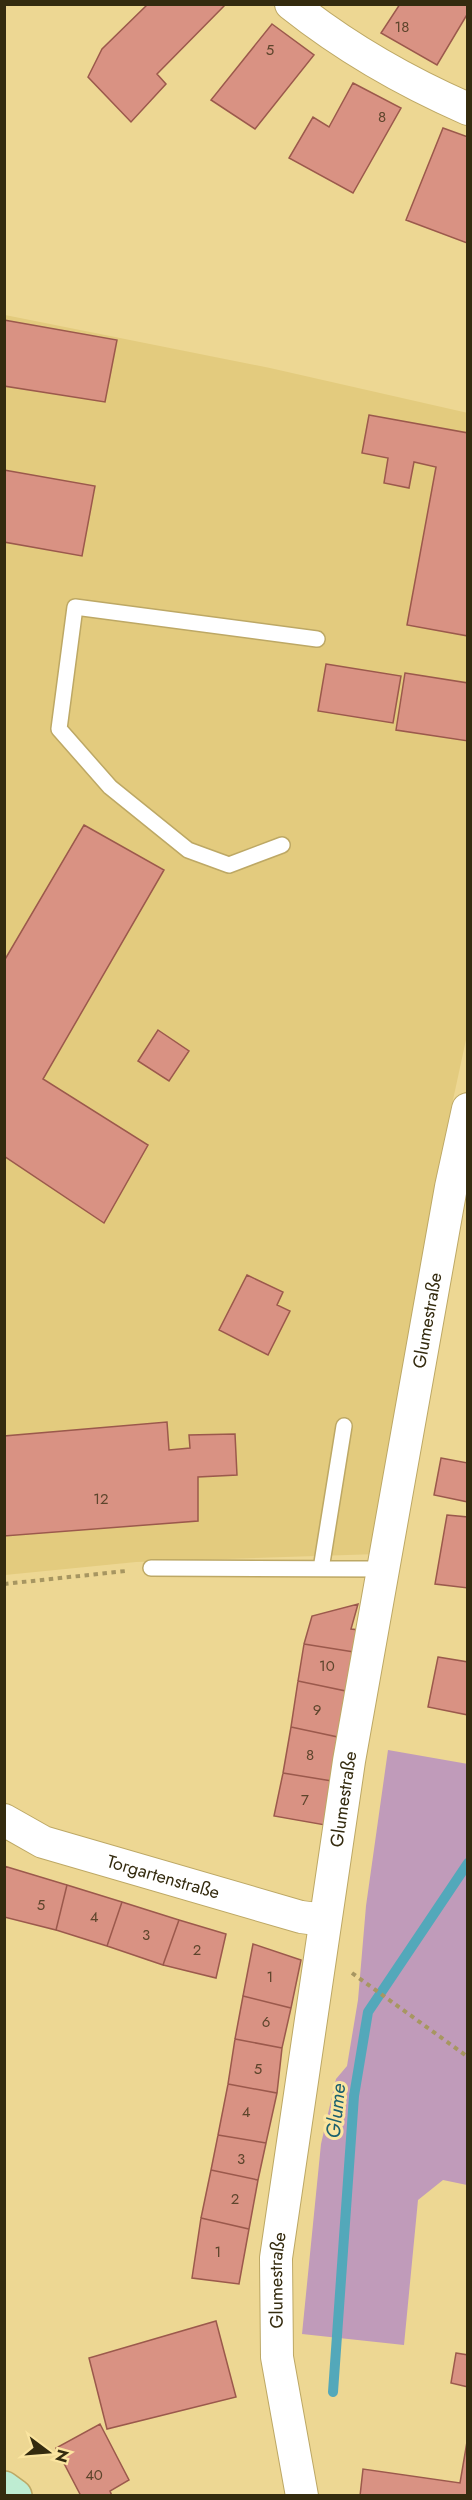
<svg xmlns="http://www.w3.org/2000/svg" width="472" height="2500" font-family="Jost,sans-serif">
	<rect width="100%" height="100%" fill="#edd793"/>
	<path fill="#e3cb7e" d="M5,315L270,368L468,413L467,1035L437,1174L378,1554L136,1562L5,1575Z"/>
	<path fill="#c09bba" d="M388,1750L468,1764L467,2185L443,2180L418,2200L404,2345L302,2334L321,2144L336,2079L347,2066L358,2000L366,1906Z"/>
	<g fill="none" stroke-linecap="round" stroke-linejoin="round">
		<path stroke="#53a8ba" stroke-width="10" d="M333,2392L354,2096L368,2012L468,1863"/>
	</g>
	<path fill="#d99283" stroke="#9b594c" stroke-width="1.5" d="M148,4H226L157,74L166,84L131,122L88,77L102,49Z
		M400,4H468V13L437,65L381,33Z
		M272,24L314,55L255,129L211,100Z
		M353,83L401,108L353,193L289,158L313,117L329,127Z
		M443,128L468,137L467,243L406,220Z
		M4,320L117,340L105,402L4,386Z
		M369,415L468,433V636L407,625L436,467L414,462L409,488L384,483L388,458L362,453Z
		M4,470L95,486L82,556L4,542Z
		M326,664L401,676L393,723L318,711Z
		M405,673L468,683V741L396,730Z
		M84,825L164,870L43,1079L148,1145L104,1223L4,1156V961Z
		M158,1030L189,1051L169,1081L138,1061Z
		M247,1275L283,1292L277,1305L290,1311L268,1355L219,1330Z
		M167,1422L169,1450L190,1448L189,1435L235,1434L237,1475L198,1477V1521L4,1536V1436Z
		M441,1458L468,1463V1502L434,1495Z
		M447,1515L468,1517V1588L435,1584Z
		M358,1604L351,1629L360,1630L354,1652L304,1644L312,1616Z
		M304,1644L354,1652L346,1691L298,1681Z
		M438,1657L468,1662V1715L428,1707Z
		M298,1681L346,1691L338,1737L291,1727Z
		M291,1727L338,1737L332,1781L283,1773Z
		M283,1773L332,1781L325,1825L274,1816Z
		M4,1866L67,1885L56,1930L4,1917Z
		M67,1885L122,1902L107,1946L56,1930Z
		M122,1902L179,1920L163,1965L107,1946Z
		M179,1920L226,1934L216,1978L163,1965Z
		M253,1944L301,1960L291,2008L243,1996Z
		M243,1996L291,2008L282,2048L235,2039Z
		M235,2039L282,2048L277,2093L228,2084Z
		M228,2084L277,2093L266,2143L218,2135Z
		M218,2135L266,2143L258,2180L211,2170Z
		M211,2170L258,2180L249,2229L201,2218Z
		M201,2218L249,2229L239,2284L192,2278Z
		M216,2321L236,2397L107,2429L89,2358Z
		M456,2353L468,2355V2387L451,2383Z
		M100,2424L129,2480L110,2491L112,2496H81L56,2448Z
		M468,2436V2496H360L363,2469L460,2483Z"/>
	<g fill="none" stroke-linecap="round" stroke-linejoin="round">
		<g stroke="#bda865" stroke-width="18">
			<path id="lane" d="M282,845L229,865L188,850L110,787L59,729L75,607L317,639
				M151,1568L383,1569
				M321,1569L344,1426"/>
		</g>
		<g stroke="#bda865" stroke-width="34">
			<g id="street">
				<path d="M291,4C345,47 404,81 468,109"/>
				<path id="s1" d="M4,1820L43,1842L301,1917L325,1920"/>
				<path id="s2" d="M302,2496L277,2357L276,2258L349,1761L451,1187L468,1109"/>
			</g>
		</g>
		<g stroke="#bda865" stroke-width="36">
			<path id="secondary" d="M4,2488L15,2496"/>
		</g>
		<path stroke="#a79661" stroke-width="4" stroke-dasharray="4.5 4.5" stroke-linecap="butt" d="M4,1584L126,1571
			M352,1973L468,2057"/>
		<use href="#lane" stroke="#fff" stroke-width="15"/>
		<use href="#street" stroke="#fff" stroke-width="32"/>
		<use href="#secondary" stroke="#beecd2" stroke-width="33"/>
	</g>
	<g text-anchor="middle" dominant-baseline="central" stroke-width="6" stroke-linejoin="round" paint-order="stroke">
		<g font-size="15" fill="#5d452c">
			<text x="402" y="27">18</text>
			<text x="270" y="50">5</text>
			<text x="382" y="117">8</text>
			<text x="101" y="1499">12</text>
			<text x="327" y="1666">10</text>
			<text x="317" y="1710">9</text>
			<text x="310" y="1755">8</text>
			<text x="305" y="1800">7</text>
			<text x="41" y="1905">5</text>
			<text x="94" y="1917">4</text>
			<text x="146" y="1935">3</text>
			<text x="197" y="1950">2</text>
			<text x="270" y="1977">1</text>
			<text x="266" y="2022">6</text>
			<text x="258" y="2069">5</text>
			<text x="246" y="2112">4</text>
			<text x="241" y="2159">3</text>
			<text x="235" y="2199">2</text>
			<text x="218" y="2252">1</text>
			<text x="94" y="2475">40</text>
		</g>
		<g font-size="18" fill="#342b0f" stroke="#fbe5a0">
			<text stroke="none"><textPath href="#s2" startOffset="1190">Glumestraße</textPath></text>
			<text stroke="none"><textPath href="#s2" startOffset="704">Glumestraße</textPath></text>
			<text stroke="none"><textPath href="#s1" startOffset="170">Torgartenstraße</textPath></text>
			<text stroke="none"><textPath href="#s2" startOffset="218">Glumestraße</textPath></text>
		</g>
		<g font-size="20" font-style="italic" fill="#1c616e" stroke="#fbe5a0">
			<text transform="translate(336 2111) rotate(-84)">Glume</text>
		</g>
	</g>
	<rect width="472" height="2500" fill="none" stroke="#342b0f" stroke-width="12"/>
	<g transform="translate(48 2452) rotate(106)" stroke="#fbe5a0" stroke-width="4.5" paint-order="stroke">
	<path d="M0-4.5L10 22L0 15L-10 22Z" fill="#342b0f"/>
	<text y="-9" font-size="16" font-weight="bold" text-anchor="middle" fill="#342b0f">N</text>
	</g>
</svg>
